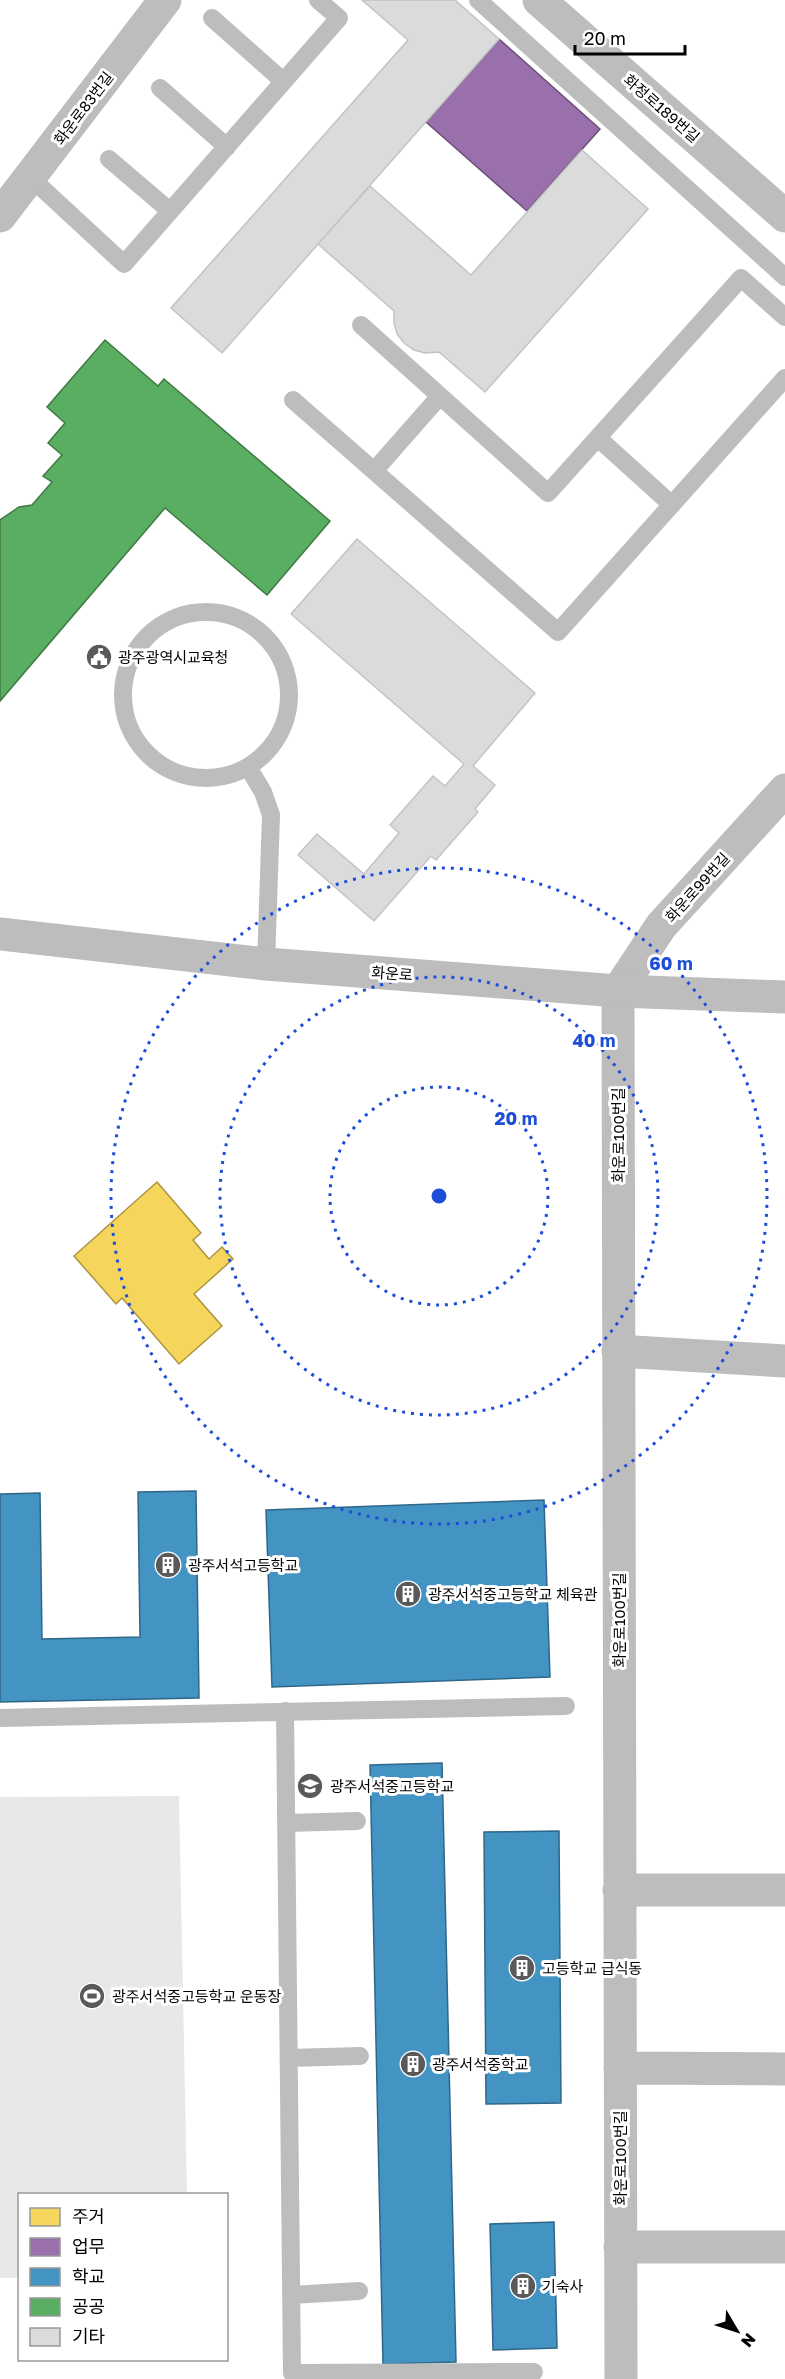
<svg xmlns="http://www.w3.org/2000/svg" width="785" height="2379" font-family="'Golos Text','Noto Sans KR',sans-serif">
	<rect width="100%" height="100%" fill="#fff"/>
	<path fill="#e8e8e8" d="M179,1796L187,2194H20L19,2278H0V1797Z"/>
	<path fill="#f6d55c" stroke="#ac9540" stroke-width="1.5" d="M157,1182L201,1233L193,1240L209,1259L222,1247L233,1259L194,1294L222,1326L179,1364L122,1298L116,1304L74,1256Z"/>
	<path fill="#9970ab" stroke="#6b4e78" stroke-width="1.5" d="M499,39L600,129L527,211L426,122Z"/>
	<path fill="#4393c3" stroke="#2f6788" stroke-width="1.5" d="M196,1491L199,1698L0,1702V1494L40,1493L42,1639L140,1637L138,1492Z
		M544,1500L550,1677L272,1687L266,1510Z
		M442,1763L456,2362L383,2364L370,1765Z
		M559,1831L561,2103L486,2104L484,1832Z
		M554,2222L557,2348L493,2350L490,2224Z"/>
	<path fill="#5aae61" stroke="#3f7a44" stroke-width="1.5" d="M105,340L158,386L164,379L330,521L267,595L165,508L0,701V520L19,507L32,505L52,482L43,476L62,455L48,443L65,423L47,407Z"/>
	<path fill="#dbdbdb" stroke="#c3c3c3" stroke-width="1.5" d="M362,0H455L499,39L222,353L171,308L408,40Z
		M582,150L648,209L485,392L439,352L425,353L414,350L404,343L397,334L394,323V311L318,244L370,186L471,275Z
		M357,539L535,693L473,766L495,785L475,809L478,812L436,860L431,856L374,921L298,855L317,834L364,874L399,833L390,825L433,776L445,786L464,764L291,614Z"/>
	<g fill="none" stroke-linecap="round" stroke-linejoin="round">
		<path stroke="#bdbdbd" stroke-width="18" d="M478,0L785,277
			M212,18L283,81
			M160,88L227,147
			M109,159L170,211
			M30,177L124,264L339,18L318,0
			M361,325L548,493L741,278L785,317
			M293,400L558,632L785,378
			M598,438L672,505
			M374,471L440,396
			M123 695a83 83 0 1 1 166 0a83 83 0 1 1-166 0Z
			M248,767L263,792L271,815L266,964
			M285,1711L292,2373L534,2372
			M0,1718L566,1706
			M286,1823L357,1821
			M289,2058L360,2056
			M291,2295L359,2291"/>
		<path stroke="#bdbdbd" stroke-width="33" d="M539,0L785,216
			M0,216L165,0
			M618,1351L785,1361
			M619,1890H785
			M620,2068L785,2069
			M620,2247H785
			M621,2379L618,991L661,926L785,790"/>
		<path stroke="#bdbdbd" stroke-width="33" d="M0,934L266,964L618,991L785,997"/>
	</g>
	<g fill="none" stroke="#1d4ed8" stroke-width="3" stroke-dasharray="3 6">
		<circle cx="439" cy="1196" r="109"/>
		<circle cx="439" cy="1196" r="219"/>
		<circle cx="439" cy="1196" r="328"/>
	</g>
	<defs>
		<g id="civic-disc" transform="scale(1.35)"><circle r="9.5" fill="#595959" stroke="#fff"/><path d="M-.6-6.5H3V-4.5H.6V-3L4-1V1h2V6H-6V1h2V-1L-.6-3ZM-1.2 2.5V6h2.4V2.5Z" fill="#fff"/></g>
		<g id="building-disc" transform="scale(1.35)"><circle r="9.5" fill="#595959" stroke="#fff"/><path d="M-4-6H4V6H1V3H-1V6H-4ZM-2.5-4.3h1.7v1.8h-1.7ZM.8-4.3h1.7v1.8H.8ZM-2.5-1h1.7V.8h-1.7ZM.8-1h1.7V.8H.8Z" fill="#fff"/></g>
		<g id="school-disc" transform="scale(1.35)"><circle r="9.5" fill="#595959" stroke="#fff"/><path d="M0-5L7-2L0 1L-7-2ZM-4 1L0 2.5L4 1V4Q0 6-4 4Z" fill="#fff"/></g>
		<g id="stadium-disc" transform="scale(1.35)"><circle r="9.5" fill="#595959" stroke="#fff"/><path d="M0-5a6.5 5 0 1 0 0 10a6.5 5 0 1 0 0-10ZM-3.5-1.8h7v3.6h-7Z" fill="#fff"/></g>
	</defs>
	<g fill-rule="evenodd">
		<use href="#civic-disc" x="99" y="657"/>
		<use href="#building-disc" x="168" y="1565"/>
		<use href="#building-disc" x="408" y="1594"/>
		<use href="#school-disc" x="310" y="1786"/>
		<use href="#building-disc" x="522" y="1968"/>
		<use href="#stadium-disc" x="92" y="1996"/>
		<use href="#building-disc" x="413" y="2064"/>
		<use href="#building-disc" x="523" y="2286"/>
	</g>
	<g text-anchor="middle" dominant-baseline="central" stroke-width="6" stroke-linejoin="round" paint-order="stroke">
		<g font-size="15" fill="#000" stroke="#fff">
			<text transform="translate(83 108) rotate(-53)">화운로83번길</text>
			<text transform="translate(662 108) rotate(41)">화정로189번길</text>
			<text transform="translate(697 887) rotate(-48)">화운로99번길</text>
			<text transform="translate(392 973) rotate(4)">화운로</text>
			<text transform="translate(618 1135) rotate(-90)">화운로100번길</text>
			<text transform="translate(619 1620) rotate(-90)">화운로100번길</text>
			<text transform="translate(620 2158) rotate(-90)">화운로100번길</text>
		</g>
		<g font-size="15" fill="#000" stroke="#fff" text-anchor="start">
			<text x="118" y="657">광주광역시교육청</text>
			<text x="188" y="1565">광주서석고등학교</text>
			<text x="428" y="1594">광주서석중고등학교 체육관</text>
			<text x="330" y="1786">광주서석중고등학교</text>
			<text x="542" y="1968">고등학교 급식동</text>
			<text x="112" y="1996">광주서석중고등학교 운동장</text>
			<text x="432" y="2064">광주서석중학교</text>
			<text x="542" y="2286">기숙사</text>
		</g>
	</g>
	<circle cx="439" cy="1196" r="9" fill="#1d4ed8" stroke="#fff" stroke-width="3"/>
	<g font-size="18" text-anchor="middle" font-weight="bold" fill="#1d4ed8" stroke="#fff" stroke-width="6" stroke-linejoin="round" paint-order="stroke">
		<text x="671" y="970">60 m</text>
		<text x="594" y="1047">40 m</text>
		<text x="516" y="1125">20 m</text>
	</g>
	<rect x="18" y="2193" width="210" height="168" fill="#ffffff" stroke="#999999" stroke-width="1.5"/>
	<rect x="30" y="2208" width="30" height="18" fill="#f6d55c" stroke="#999999" stroke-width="1.5"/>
	<text x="72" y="2223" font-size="18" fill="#000000">주거</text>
	<rect x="30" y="2238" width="30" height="18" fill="#9970ab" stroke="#999999" stroke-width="1.5"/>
	<text x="72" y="2253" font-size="18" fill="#000000">업무</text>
	<rect x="30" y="2268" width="30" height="18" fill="#4393c3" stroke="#999999" stroke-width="1.5"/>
	<text x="72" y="2283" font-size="18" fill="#000000">학교</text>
	<rect x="30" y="2298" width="30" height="18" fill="#5aae61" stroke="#999999" stroke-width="1.5"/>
	<text x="72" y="2313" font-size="18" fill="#000000">공공</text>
	<rect x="30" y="2328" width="30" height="18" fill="#dbdbdb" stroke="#999999" stroke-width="1.5"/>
	<text x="72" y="2343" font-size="18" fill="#000000">기타</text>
	<g transform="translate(737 2331) rotate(129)" stroke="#ffffff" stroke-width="4.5" paint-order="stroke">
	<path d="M0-4.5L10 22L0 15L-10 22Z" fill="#000000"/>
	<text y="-9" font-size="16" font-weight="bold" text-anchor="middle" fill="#000000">N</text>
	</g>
	<path d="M575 45v9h110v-9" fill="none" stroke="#000000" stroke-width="3"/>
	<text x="584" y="45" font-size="18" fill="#000000" stroke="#ffffff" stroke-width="4.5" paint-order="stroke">20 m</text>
</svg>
